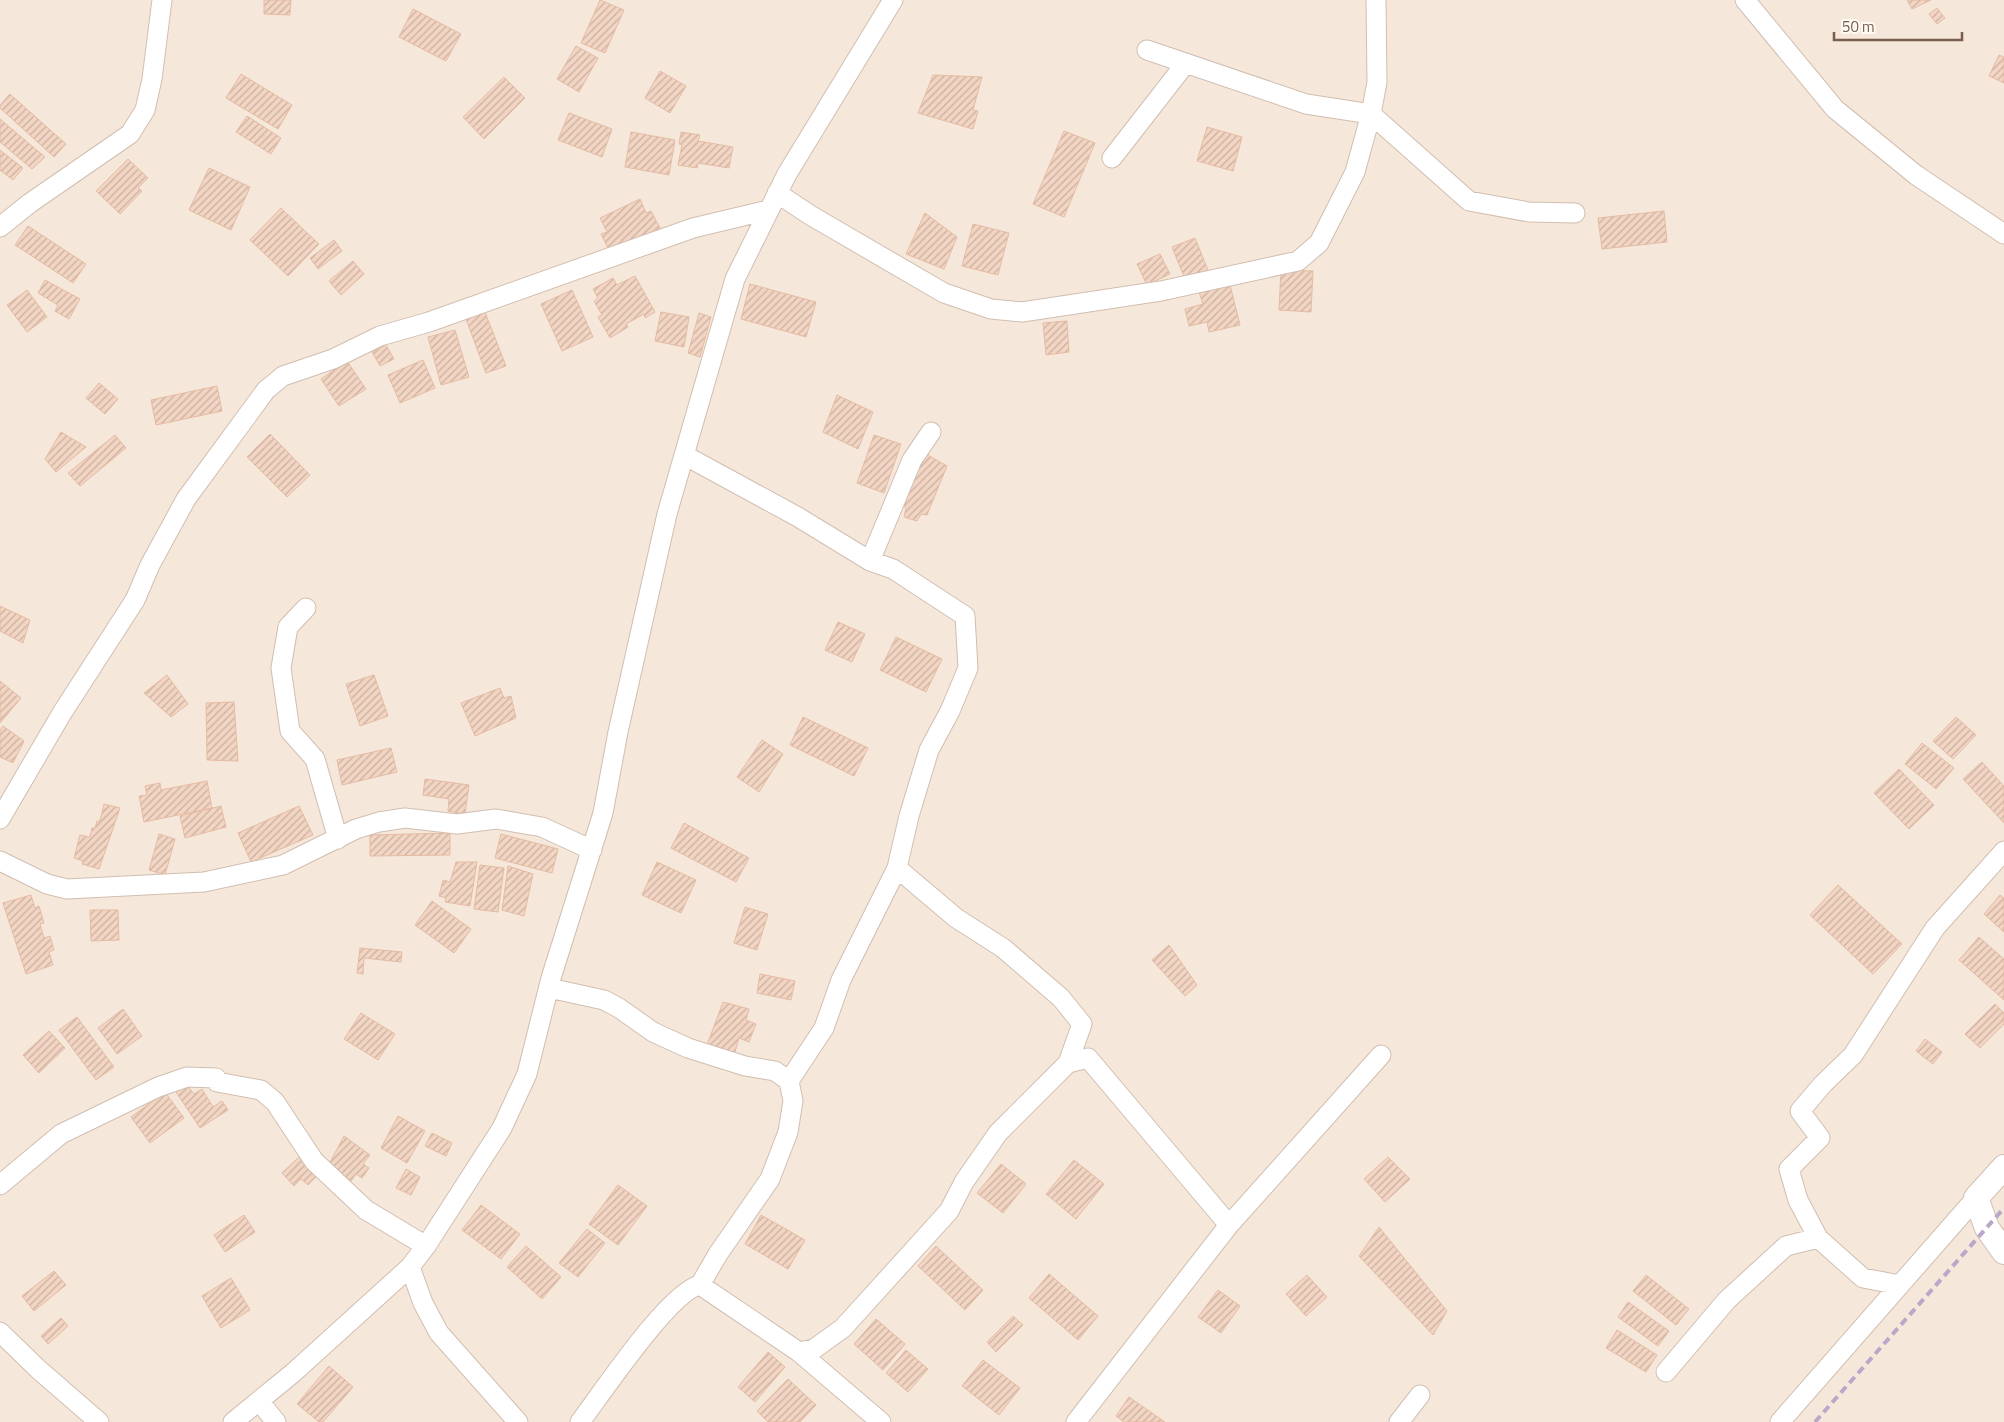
<svg xmlns="http://www.w3.org/2000/svg" width="2004" height="1422" font-family="'Titillium Web',sans-serif">
	<defs>
		<pattern id="building-hatch" width="6" height="6" patternUnits="userSpaceOnUse" patternTransform="scale(1.25)"><rect width="6" height="6" fill="#f3d5c3"/><path d="M-1 1l2-2M0 6l6-6M5 7l2-2" fill="none" stroke="#cab0a1"/></pattern>
	</defs>
	<rect width="100%" height="100%" fill="#fdf6ec"/>
	<path fill="#f5e8da" d="M0,0H2004V1422H0Z"/>
	<path fill="url(#building-hatch)" stroke="#e6bba3" d="M264,0H291L290,15L264,14Z
		M600,0L624,10L605,53L581,43Z
		M1907,0H1931L1912,9Z
		M1937,8L1945,18L1937,24L1929,14Z
		M413,9L461,34L446,61L399,37Z
		M576,46L598,58L579,92L557,79Z
		M1999,55L2004,57V83L1989,76Z
		M660,71L686,86L670,113L645,98Z
		M241,74L292,105L278,129L226,98Z
		M933,75L982,77L973,110L978,111L973,129L918,113Z
		M504,77L525,98L484,139L463,117Z
		M10,94L66,144L54,157L0,108V105Z
		M569,113L612,129L602,157L558,140Z
		M247,116L281,138L271,154L236,132Z
		M0,119L45,157L32,169L0,142Z
		M1207,127L1242,137L1233,171L1197,161Z
		M1064,131L1095,143L1064,217L1033,204Z
		M631,132L675,140L669,175L625,167Z
		M681,132L700,135L698,141L733,147L729,168L698,163L697,168L678,165L682,145L679,144Z
		M0,150L23,168L13,180L0,170Z
		M128,159L148,178L138,188L142,191L120,214L96,191Z
		M209,168L250,187L231,230L189,210Z
		M640,199L646,213L651,211L660,228L610,252L601,234L607,232L600,218Z
		M281,208L319,244L288,276L250,240Z
		M1664,211L1667,242L1602,249L1598,218Z
		M925,213L957,237L944,269L906,254Z
		M973,224L1009,233L998,275L962,266Z
		M28,226L86,264L73,283L15,245Z
		M1195,238L1208,270L1185,279L1172,247Z
		M334,240L342,251L318,269L310,258Z
		M1160,254L1170,274L1147,285L1137,264Z
		M353,261L364,274L341,295L329,281Z
		M1281,270L1313,271L1311,312L1279,310Z
		M635,276L655,312L645,318L644,314L626,324L628,327L610,338L598,317L602,315L594,301L598,298L593,289L613,278L617,285Z
		M45,280L80,299L69,319L55,311L58,305L38,293Z
		M750,284L816,302L806,337L741,319Z
		M1230,285L1240,325L1209,332L1207,322L1189,326L1185,309L1203,304L1199,292Z
		M27,290L47,317L27,332L7,305Z
		M572,290L593,337L562,351L541,304Z
		M485,312L506,366L486,373L466,319Z
		M661,312L689,317L684,347L655,341Z
		M699,313L711,317L700,357L688,353Z
		M1067,321L1069,352L1046,355L1043,323Z
		M455,330L469,377L441,385L428,337Z
		M386,345L394,359L380,366L372,352Z
		M423,360L435,388L400,403L388,375Z
		M347,361L366,389L339,406L321,379Z
		M99,383L118,399L105,414L86,398Z
		M217,386L222,411L156,425L151,400Z
		M837,395L873,412L858,449L823,432Z
		M61,432L86,447L56,472L45,459Z
		M270,434L310,475L287,497L247,457Z
		M115,435L126,448L80,486L68,473Z
		M874,435L901,444L884,493L857,483Z
		M924,453L947,466L927,515L921,514L917,521L904,517L906,508L900,503Z
		M0,606L30,620L23,643L0,631Z
		M838,622L865,634L852,662L825,650Z
		M896,637L942,659L926,692L880,670Z
		M167,675L188,704L171,717L144,693Z
		M374,675L388,716L360,726L346,684Z
		M0,681L21,698L0,723Z
		M500,688L504,698L511,696L516,718L475,736L461,703Z
		M234,702L238,761L207,760L206,703Z
		M803,717L868,748L854,776L790,745Z
		M1956,717L1976,735L1953,759L1933,741Z
		M3,726L24,741L13,763L0,757V730Z
		M762,740L783,754L759,792L737,777Z
		M1922,743L1954,768L1936,789L1905,764Z
		M391,748L397,772L342,785L337,760Z
		M1982,762L2004,786V823L1963,779Z
		M1899,769L1934,805L1909,829L1874,793Z
		M425,779L469,785L465,814L448,811L449,799L423,795Z
		M207,781L212,808L144,822L139,796L147,795L145,786L160,783L161,790Z
		M104,804L120,808L99,869L82,864L83,861L74,858L80,835L90,837L92,828H95L97,821H100Z
		M221,806L226,827L185,838L180,816Z
		M299,806L313,835L251,862L238,833Z
		M684,823L749,858L736,882L671,848Z
		M450,833V855L370,856V835Z
		M159,834L175,839L165,875L149,870Z
		M501,834L558,849L552,873L495,858Z
		M456,862H477L470,906L445,902L446,898L439,896L443,880L450,882Z
		M657,862L696,880L681,913L642,895Z
		M480,865L504,868L498,912L474,909Z
		M508,866L533,874L524,916L502,910Z
		M1838,885L1902,944L1873,974L1810,915Z
		M31,895L35,908L39,906L44,923L40,924L44,938L50,936L54,950L49,952L53,965L26,974L3,903Z
		M2000,895L2004,898V932L1984,914Z
		M432,901L471,929L454,953L415,925Z
		M745,907L768,914L757,950L734,943Z
		M90,910H118L119,940L91,941Z
		M1979,937L2004,959V1000L1959,960Z
		M1169,945L1197,985L1185,996L1152,960Z
		M360,948L402,952L401,962L364,958L363,974L357,973Z
		M760,974L795,981L791,1000L757,993Z
		M723,1002L749,1009L746,1020L756,1024L749,1042L739,1038L734,1055L707,1045Z
		M1995,1004L2004,1013V1024L1980,1048L1965,1034Z
		M123,1009L142,1036L117,1054L98,1028Z
		M361,1013L395,1034L378,1060L344,1039Z
		M77,1017L114,1067L96,1080L59,1030Z
		M49,1031L65,1048L39,1073L23,1055Z
		M1925,1039L1942,1052L1933,1064L1916,1051Z
		M187,1085L194,1094L202,1089L213,1107L222,1101L228,1110L200,1128L176,1092Z
		M165,1092L184,1118L150,1143L131,1117Z
		M398,1116L425,1131L407,1163L381,1148Z
		M432,1133L452,1143L446,1156L425,1146Z
		M344,1136L370,1155L363,1164L369,1168L362,1178L356,1174L351,1181L329,1164Z
		M299,1157L317,1176L308,1185L301,1179L294,1186L282,1173Z
		M1388,1157L1410,1179L1385,1202L1364,1179Z
		M1074,1160L1104,1184L1076,1219L1046,1194Z
		M1001,1164L1026,1184L1003,1213L977,1193Z
		M406,1169L420,1177L411,1195L396,1188Z
		M618,1185L647,1206L618,1245L589,1224Z
		M481,1205L520,1234L501,1259L462,1230Z
		M244,1215L255,1232L225,1252L214,1235Z
		M761,1215L805,1240L788,1269L745,1244Z
		M1379,1227L1447,1311L1433,1335L1359,1256Z
		M587,1229L605,1243L578,1277L559,1263Z
		M526,1246L561,1277L542,1299L507,1267Z
		M936,1246L983,1290L965,1310L918,1266Z
		M54,1271L66,1285L34,1311L22,1296Z
		M1049,1274L1098,1316L1078,1340L1029,1298Z
		M1307,1275L1327,1297L1306,1316L1286,1294Z
		M1646,1275L1689,1309L1676,1325L1633,1291Z
		M231,1278L250,1310L221,1328L202,1296Z
		M1218,1290L1240,1306L1221,1333L1198,1317Z
		M1628,1302L1669,1331L1658,1346L1618,1317Z
		M1013,1316L1023,1325L996,1352L987,1342Z
		M61,1318L68,1326L48,1344L41,1336Z
		M876,1319L905,1344L883,1370L854,1344Z
		M1617,1330L1657,1355L1646,1372L1606,1348Z
		M906,1350L928,1369L908,1392L886,1373Z
		M768,1352L785,1367L755,1402L738,1387Z
		M983,1360L1020,1388L999,1415L962,1386Z
		M329,1366L353,1387L323,1422H319L297,1404Z
		M788,1379L816,1405L800,1422H768L757,1411Z
		M1129,1397L1165,1422H1124L1116,1416Z"/>
	<g fill="none" stroke-linecap="round" stroke-linejoin="round">
		<g stroke="#d1beb0" stroke-width="21">
			<path id="minor" d="M1745,0L1835,109L1916,175L2004,234
				M1147,50L1306,104L1371,114L1469,201L1529,212L1575,213
				M1112,158L1186,63
				M777,193L810,215L944,293L991,309L1022,312L1161,291L1298,261L1319,243L1355,172L1371,114L1377,82L1376,0
				M0,227L30,203L130,134L145,110L152,79L162,0
				M931,432L912,460L870,561L893,569L965,616L968,668L950,711L929,750L909,816L897,868L956,918L1003,948L1061,998L1082,1024L1068,1063
				M684,455L798,517L870,561
				M306,608L288,627L281,668L290,731L315,759L338,839
				M0,819L62,713L135,600L150,565L186,499L266,390L283,376L333,359L380,336L429,322L693,228L768,210
				M0,861L47,884L67,889L204,882L283,865L356,829L379,822L405,818L457,824L496,819L542,827L592,850
				M549,988L604,1000L619,1008L653,1032L688,1048L745,1066L775,1071L789,1081L793,1101L788,1132L770,1179L718,1254L700,1285C670,1291 602,1393 580,1422
				M789,1081L824,1028L841,980L897,868
				M0,1185L61,1134L158,1087L187,1077L216,1078L217,1082L261,1090L275,1102L314,1161L366,1210L426,1246
				M1818,1238L1798,1200L1789,1169L1820,1138L1800,1111L1823,1084L1853,1055L1935,928L2004,851
				M410,1267L423,1303L439,1333L518,1422
				M700,1285L799,1352L814,1349L843,1328L949,1211L964,1182L998,1133L1068,1063L1088,1058L1229,1225
				M0,1332L38,1369L99,1422
				M799,1352L881,1422
				M1666,1372L1727,1300L1786,1246L1818,1238L1863,1278L1900,1285
				M259,1401L276,1422
				M233,1422L293,1373L410,1267L426,1246L502,1128L527,1074L551,978L603,813L618,732L667,514L735,279L787,174L893,0
				M1076,1422L1229,1225L1381,1055
				M1399,1422L1420,1395
				M1780,1422L1976,1198"/>
		</g>
		<g stroke="#d1beb0" stroke-width="26">
			<path id="tertiary" d="M2004,1167L1976,1198L1987,1228L2004,1252"/>
		</g>
		<use href="#minor" stroke="#fff" stroke-width="19"/>
		<use href="#tertiary" stroke="#fff" stroke-width="24"/>
		<path stroke="#b9a8c9" stroke-width="4" stroke-dasharray="8 5" stroke-linecap="butt" d="M1815,1422L2004,1208"/>
	</g>
	<path d="M1834 32v8h128v-8" fill="none" stroke="#7a5c4d" stroke-width="2.5"/>
	<text x="1842" y="32" font-size="15" fill="#7a5c4d" stroke="#fffaf3" stroke-width="4" paint-order="stroke">50 m</text>
</svg>
